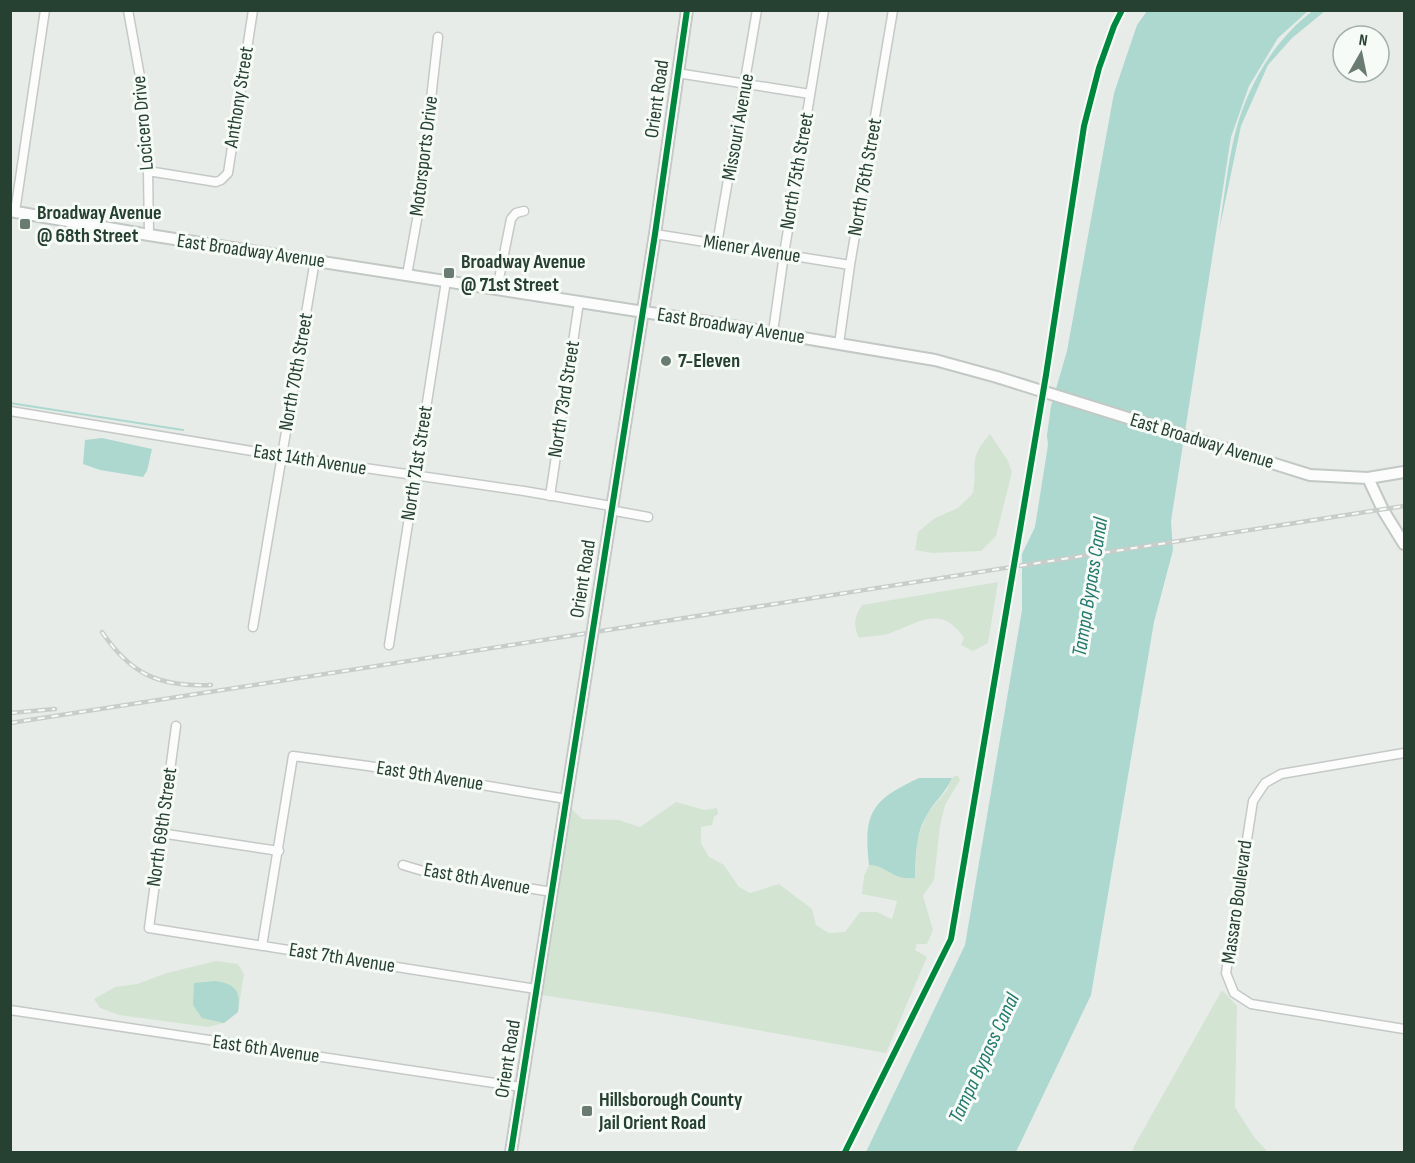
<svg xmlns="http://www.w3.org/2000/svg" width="1415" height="1163" font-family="'Sofia Sans Condensed',sans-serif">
	<rect width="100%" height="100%" fill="#e8ece9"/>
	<path fill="#d3e4d3" d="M990,434L1008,461L1012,472L996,536L981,551L932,553L915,550L918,532L935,518L958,508L973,493C978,464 967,460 990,434Z
		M998,582L988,643L973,651L961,645L964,638C941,603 917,624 888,634C881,636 868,636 859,638C853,625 854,617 862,605Z
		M955,776H958L960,780L945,805L940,826L934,880L923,896L933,930L927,944H917L915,950L927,957L886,1053L667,1014L541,995L570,807L582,819L619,820L640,827L676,802L704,810L717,808L718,814L714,817L712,825L701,827V843L709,857L724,865L739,887L750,893L779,884L812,909L816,925L829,933L845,932L860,912H877L892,919L897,901L862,894L864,876L869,865C888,866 893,881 915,878L917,840L927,814L947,790L952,778Z
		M216,961L238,964L244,974L238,1012L224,1023L208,1027L119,1015L100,1008L94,999L115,987L137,984L167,973Z
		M1222,990L1237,1006L1235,1107L1254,1137L1268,1152H1134L1133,1148Z"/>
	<path fill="#acd8d0" d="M1314,10L1325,11L1292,38L1268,65L1241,126L1219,231C1224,200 1227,168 1234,138C1245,90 1273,40 1314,10Z
		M1147,11H1308L1278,38L1249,86L1231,137L1171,521L1173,550L1154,622L1091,995L1016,1152H866L965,945L1022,610V554L1035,527L1048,445L1047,435L1051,406L1067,351L1114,93L1137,25Z
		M102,438L152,449L147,471L143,477L100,470L83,464L85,440Z
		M919,778H952C946,792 936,800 928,813C915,833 916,856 915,878C893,881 888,866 869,865C863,812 872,800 919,778Z
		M215,981C236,984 241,991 238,1012L224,1023L202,1018L193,1005L194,983Z"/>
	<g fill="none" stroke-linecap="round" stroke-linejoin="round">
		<path stroke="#acd8d0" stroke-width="2" d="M10,403L183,430"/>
		<g stroke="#c5c9c6" stroke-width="11">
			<path id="minor" d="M128,10L141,82L148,171L149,235
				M677,73L810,94
				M148,171L216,182L221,180L228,173L253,10
				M15,212L45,10
				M655,234L850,265
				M717,244L757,10
				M407,275L418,214L438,37
				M497,289L511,219L516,213L524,211
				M773,332L784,254L824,10
				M839,344L850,265L893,10
				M10,411L282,456L524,491L611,506
				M550,496L579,302
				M610,510L648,517
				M253,627L315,260
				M389,645L446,281
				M176,726L149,928L536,989
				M1404,753L1281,774L1265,783L1253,801L1226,973L1234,993L1251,1004L1404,1029
				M160,833L279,851
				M403,865L423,871L552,892
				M262,946L293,756L368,766L566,799
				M10,1010L521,1087"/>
		</g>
		<g stroke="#c5c9c6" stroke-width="14">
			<path id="tertiary" d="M511,1152L655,234L687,10"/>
		</g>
		<g stroke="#c2c8c4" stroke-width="14">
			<path id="secondary" d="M10,211L149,235L702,321L935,360L997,377L1310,475L1368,478L1404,472
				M1368,478L1383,510L1404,544"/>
		</g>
		<use href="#minor" stroke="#fcfcfc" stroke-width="8"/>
		<use href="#tertiary" stroke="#fcfcfc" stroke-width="10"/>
		<use href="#secondary" stroke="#fcfcfc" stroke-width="10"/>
		<g stroke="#c9cdca" stroke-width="4.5">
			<path id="rail" d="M102,632C131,675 160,687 211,685
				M10,713L55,709
				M10,723L1404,506"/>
		</g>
		<use href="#rail" stroke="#f7fbf8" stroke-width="2" stroke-dasharray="7" stroke-linecap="butt"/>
		<g stroke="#f7fbf8" stroke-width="10">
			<path id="cycleway" d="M511,1152L655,234L687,10
				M845,1152L951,939L1046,375L1084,126L1099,68L1114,26L1122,10"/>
		</g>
		<use href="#cycleway" stroke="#00873e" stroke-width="6"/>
	</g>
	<g fill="#6a7c71" stroke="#f7fbf8" stroke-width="2">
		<rect x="19" y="218" width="12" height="12" rx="3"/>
		<rect x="443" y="267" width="12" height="12" rx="3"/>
		<circle cx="666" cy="361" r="6"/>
		<rect x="581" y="1105" width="12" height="12" rx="3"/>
	</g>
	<g text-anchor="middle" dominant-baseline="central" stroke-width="6" stroke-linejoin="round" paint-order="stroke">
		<g font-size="20" fill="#264031" stroke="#f7fbf8">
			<text transform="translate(239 97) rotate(-81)">Anthony Street</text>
			<text transform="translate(657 99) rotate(-82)">Orient Road</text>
			<text transform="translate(143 123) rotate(-95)">Locicero Drive</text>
			<text transform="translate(738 127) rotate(-80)">Missouri Avenue</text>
			<text transform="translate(424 156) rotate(-83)">Motorsports Drive</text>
			<text transform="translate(797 171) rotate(-80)">North 75th Street</text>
			<text transform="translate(865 177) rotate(-80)">North 76th Street</text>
			<text transform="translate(752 249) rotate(9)">Miener Avenue</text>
			<text transform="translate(251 251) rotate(8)">East Broadway Avenue</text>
			<text transform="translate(731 326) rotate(9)">East Broadway Avenue</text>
			<text transform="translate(296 372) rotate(-80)">North 70th Street</text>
			<text transform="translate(564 399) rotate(-81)">North 73rd Street</text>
			<text transform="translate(1202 441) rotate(17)">East Broadway Avenue</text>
			<text transform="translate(310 460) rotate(9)">East 14th Avenue</text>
			<text transform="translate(417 463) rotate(-81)">North 71st Street</text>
			<text transform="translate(583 579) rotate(-81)">Orient Road</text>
			<text transform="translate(430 776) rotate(9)">East 9th Avenue</text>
			<text transform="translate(162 827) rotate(-82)">North 69th Street</text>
			<text transform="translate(477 879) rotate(10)">East 8th Avenue</text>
			<text transform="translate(1237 902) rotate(-82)">Massaro Boulevard</text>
			<text transform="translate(342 958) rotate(9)">East 7th Avenue</text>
			<text transform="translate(266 1049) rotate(8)">East 6th Avenue</text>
			<text transform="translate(508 1059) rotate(-81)">Orient Road</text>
		</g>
		<g font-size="20" font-weight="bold" fill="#264031" stroke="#f7fbf8" text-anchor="start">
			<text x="37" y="213">Broadway Avenue<tspan x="37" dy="23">@ 68th Street</tspan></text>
			<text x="461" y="262">Broadway Avenue<tspan x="461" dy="23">@ 71st Street</tspan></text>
			<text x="678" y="361">7-Eleven</text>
			<text x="599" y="1100">Hillsborough County<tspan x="599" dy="23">Jail Orient Road</tspan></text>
		</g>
		<g font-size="21" font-style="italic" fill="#22796c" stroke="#f7fbf8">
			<text transform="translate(1090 587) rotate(-81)">Tampa Bypass Canal</text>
			<text transform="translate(984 1058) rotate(-65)">Tampa Bypass Canal</text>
		</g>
	</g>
	<rect width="1415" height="1163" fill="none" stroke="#264031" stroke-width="24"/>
	<g transform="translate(1361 54) rotate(9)"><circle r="28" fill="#f7fbf8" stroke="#a3b0a8" stroke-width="1.5"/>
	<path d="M0-4.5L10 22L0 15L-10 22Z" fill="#6a7c71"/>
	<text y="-9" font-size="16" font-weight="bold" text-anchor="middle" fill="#264031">N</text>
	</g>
</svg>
